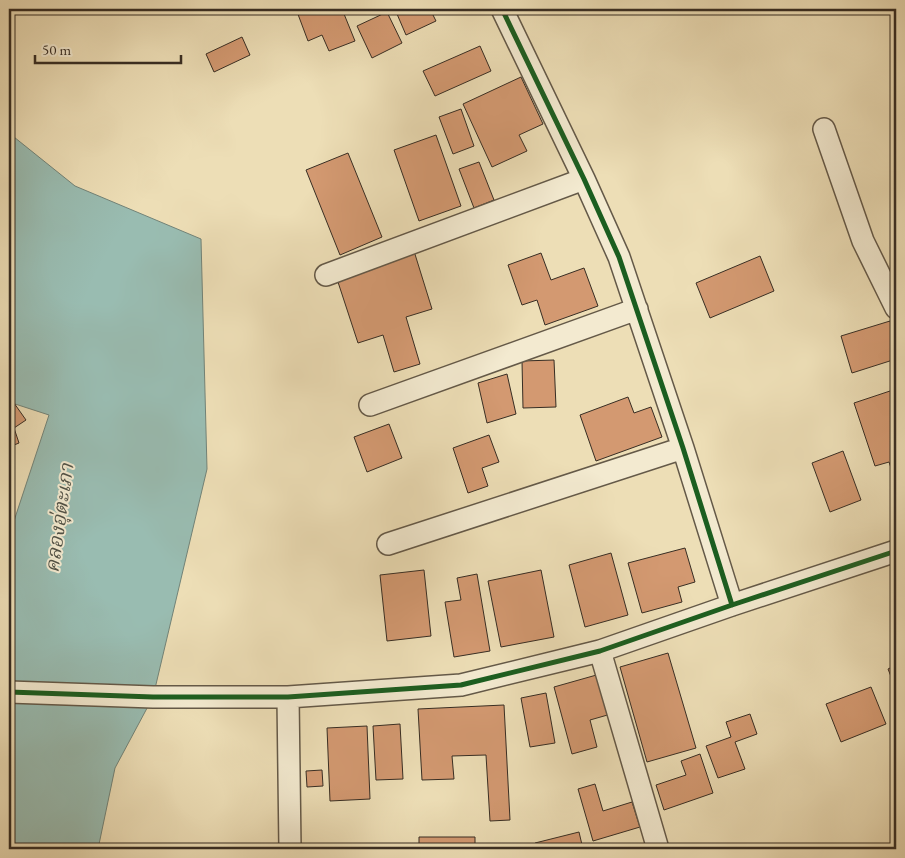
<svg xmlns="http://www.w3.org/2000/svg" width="905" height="858" font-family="'EB Garamond','Noto Serif Thai',serif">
	<rect width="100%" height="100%" fill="#eddeb6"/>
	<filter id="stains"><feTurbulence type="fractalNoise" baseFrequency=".004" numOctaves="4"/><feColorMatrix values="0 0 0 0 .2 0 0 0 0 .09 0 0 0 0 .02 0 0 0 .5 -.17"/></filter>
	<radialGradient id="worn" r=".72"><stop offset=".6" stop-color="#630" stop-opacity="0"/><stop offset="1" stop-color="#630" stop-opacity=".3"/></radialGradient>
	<path fill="#99bcb1" stroke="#728378" d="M9,133L75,186L201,239L207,469L153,697L115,768L98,849H9V536L49,415L9,402Z"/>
	<path fill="#d39971" stroke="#372d23" d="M296,9H342L355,41L329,51L322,35L308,41Z
		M408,9H430L436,21L406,35L397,14Z
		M387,12L402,43L372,58L357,26Z
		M242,37L250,55L214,72L206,54Z
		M480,46L491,71L435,96L423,71Z
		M521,77L543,124L519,135L527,151L492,167L463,104Z
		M461,109L474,146L453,154L439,117Z
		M436,135L461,206L419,221L394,150Z
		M348,153L382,237L340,255L306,170Z
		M479,162L494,200L474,208L459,169Z
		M414,251L432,309L406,317L420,364L394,372L383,335L358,343L336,276Z
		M541,253L551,280L584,268L598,306L545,325L537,300L522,305L508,265Z
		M760,256L774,291L710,318L696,283Z
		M890,321L896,341V359L852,373L841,336Z
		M554,360L556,407L523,408L522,361Z
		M507,374L516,414L487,423L478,383Z
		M893,390L896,401V483L889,462L875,466L854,403Z
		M628,397L634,413L651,407L662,437L596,461L580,415Z
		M14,403L26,420L14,428L19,443L9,447V405Z
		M389,424L402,458L367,472L354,437Z
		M489,435L499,462L482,468L488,486L468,493L453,448Z
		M843,451L861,500L830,512L812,463Z
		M685,548L695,582L678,587L682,602L642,613L628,563Z
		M611,553L628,615L585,627L569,565Z
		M424,570L431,636L387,641L380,575Z
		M541,570L554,637L501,647L488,581Z
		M477,574L490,651L454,657L445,602L461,600L457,578Z
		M668,653L696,748L647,762L620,667Z
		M896,665V689L888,669Z
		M600,674L611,714L590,720L597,747L572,754L554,687Z
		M871,687L886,724L841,742L826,704Z
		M546,693L555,743L530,747L521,698Z
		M504,705L510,820L490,821L486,755L452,756L454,779L422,780L418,709Z
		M750,714L757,734L735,742L745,769L718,778L706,746L731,737L726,722Z
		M400,724L403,779L376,780L373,726Z
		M367,726L370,799L330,801L327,728Z
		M700,754L713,793L664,810L656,785L686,775L681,761Z
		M322,770L323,786L307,787L306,771Z
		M595,784L603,811L632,802L640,827L593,841L578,789Z
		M579,832L583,849H536L535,843Z
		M419,837H475V849H419Z"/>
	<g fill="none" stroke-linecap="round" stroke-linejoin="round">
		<g stroke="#645948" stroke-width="24">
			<path id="minor" d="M502,9L584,179L619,257L683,448L732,605
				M824,129L863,241L896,308
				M326,275L584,179
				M370,405L637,309
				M388,544L683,448
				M600,651L658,849
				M9,692L153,697H288L461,685L600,651L732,605L896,551
				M288,697L290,849"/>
		</g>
		<use href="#minor" stroke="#f3ead0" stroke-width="21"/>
		<g stroke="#f3ead0" stroke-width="8">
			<path id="cycleway" d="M502,9L584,179L619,257L683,448L732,605
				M9,692L153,697H288L461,685L600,651L732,605L896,551"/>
		</g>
		<use href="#cycleway" stroke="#1b5e20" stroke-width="5"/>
	</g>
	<g text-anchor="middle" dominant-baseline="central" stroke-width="4" stroke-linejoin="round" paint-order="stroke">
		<g font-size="20" font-style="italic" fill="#505146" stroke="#f3ead0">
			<text transform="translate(59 518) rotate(-82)">คลองอุ่ตะเภา</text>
		</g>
	</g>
	<rect width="905" height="858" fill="none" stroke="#eddeb6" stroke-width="30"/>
	<rect x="10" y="10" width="885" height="838" fill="none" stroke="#372d23" stroke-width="2.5"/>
	<rect x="15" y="15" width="875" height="828" fill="none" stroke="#372d23"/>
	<path d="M35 55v8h146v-8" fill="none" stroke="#372d23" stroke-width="2.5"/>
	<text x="42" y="55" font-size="15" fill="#372d23" stroke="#f3ead0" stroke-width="4" paint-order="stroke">50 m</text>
	<rect width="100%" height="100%" filter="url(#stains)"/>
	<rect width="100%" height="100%" fill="url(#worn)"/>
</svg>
